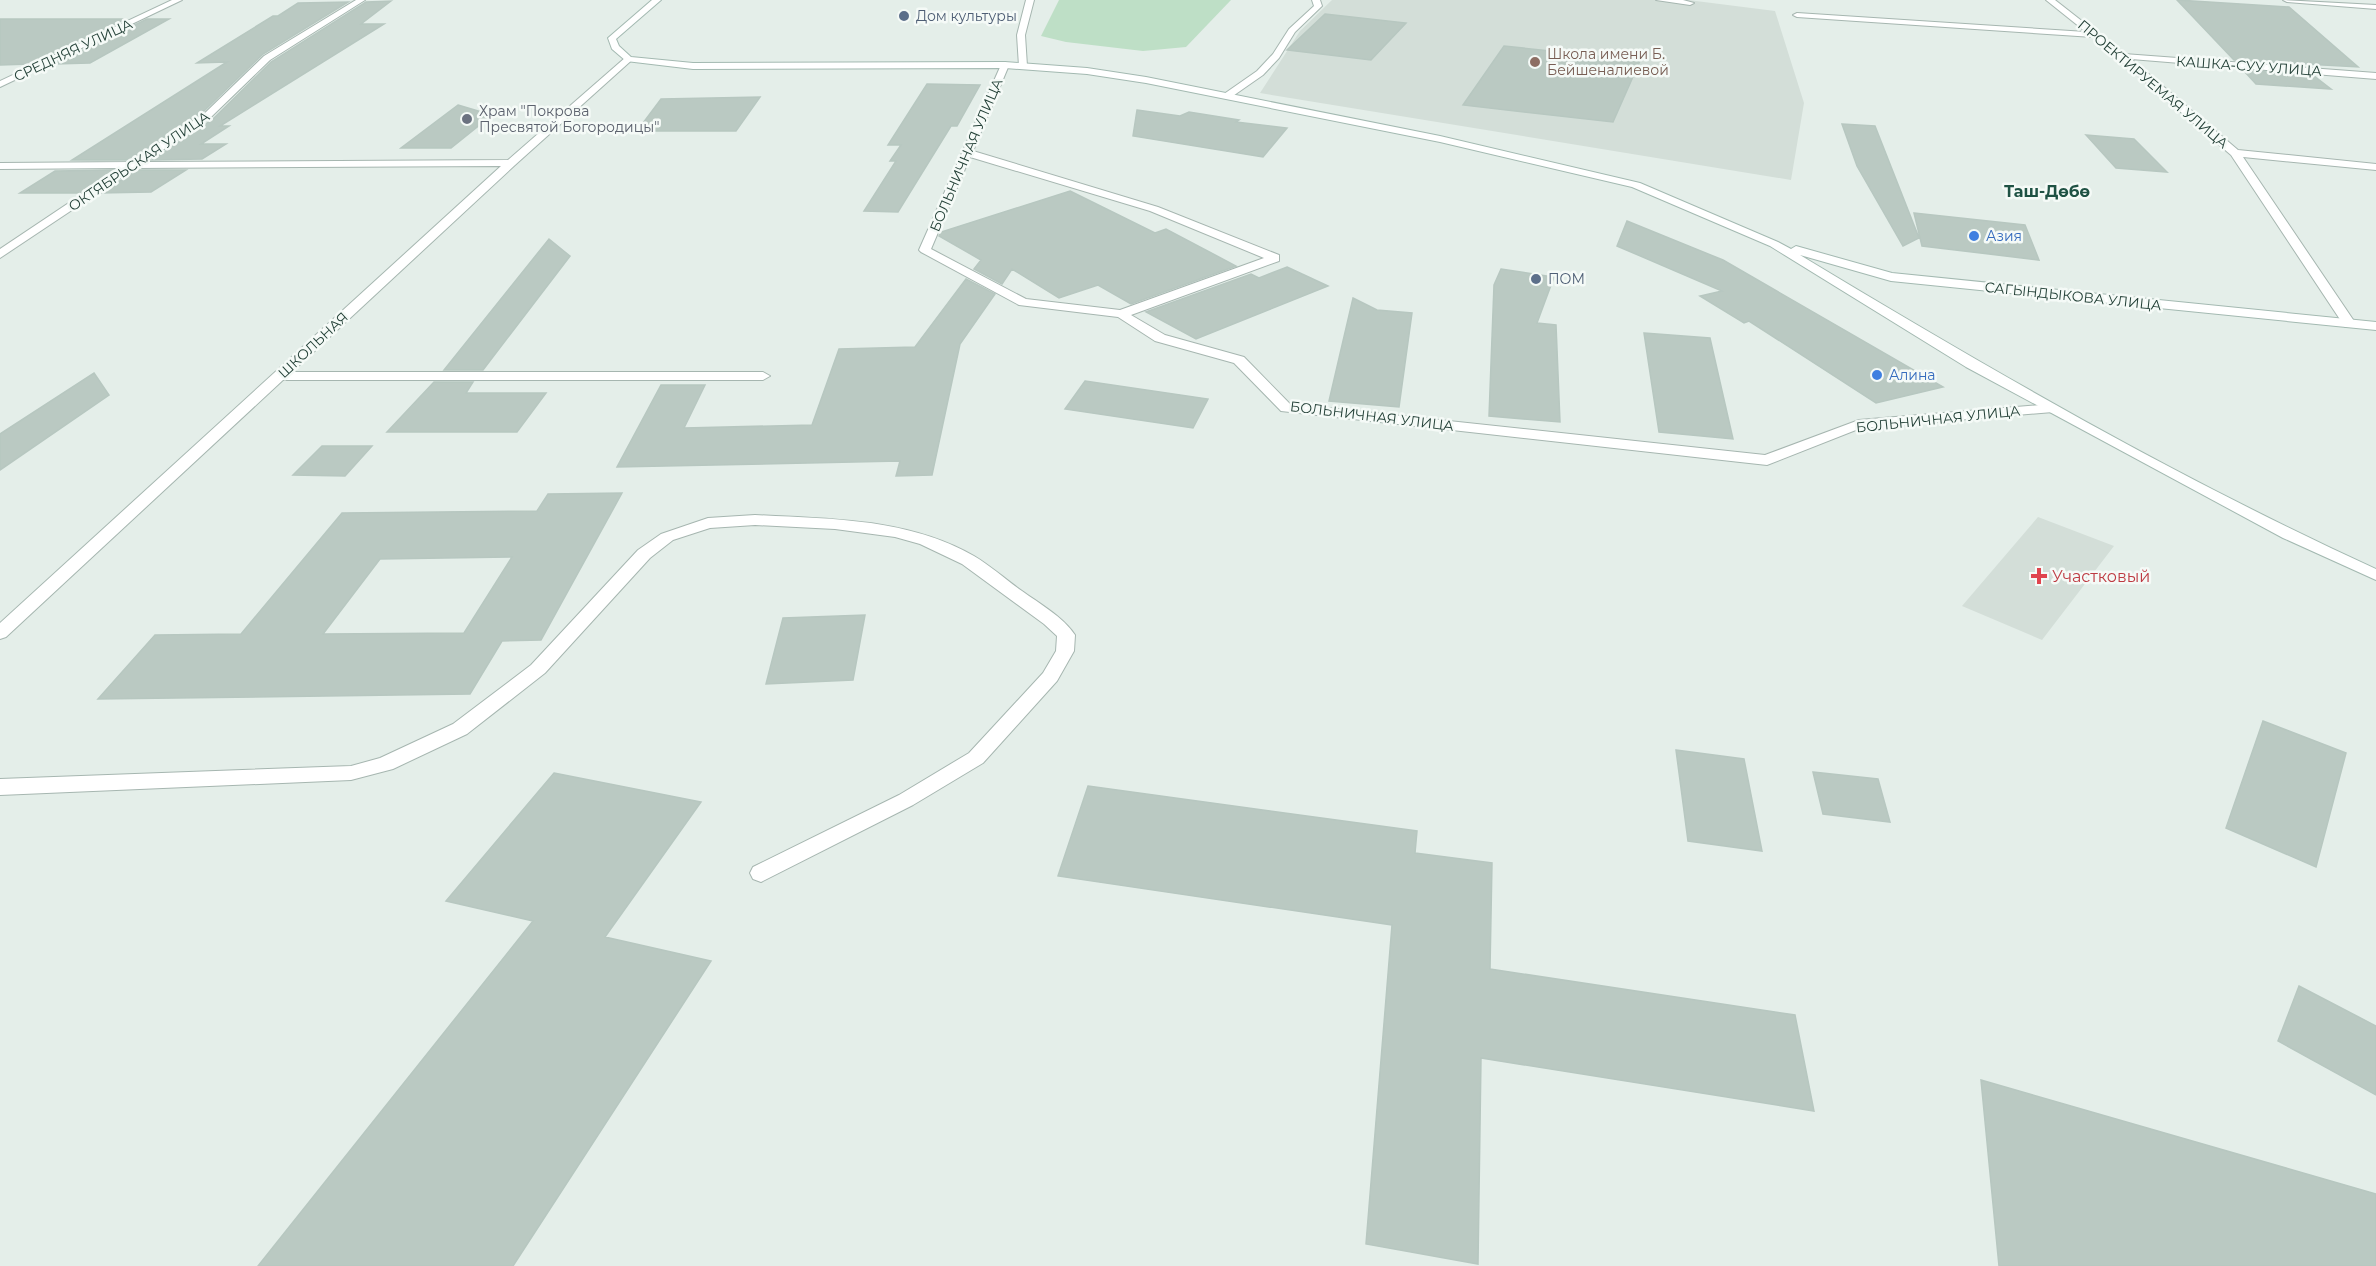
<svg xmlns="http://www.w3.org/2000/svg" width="2376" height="1266" font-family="Montserrat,sans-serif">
	<rect width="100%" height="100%" fill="#e4eee9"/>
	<path fill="#d3ded8" d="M1332,0H1688L1775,11L1804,103L1791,180L1260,93L1300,31Z
		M2038,517L2114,546L2042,640L1962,606Z"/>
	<path fill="#bedfc6" d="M1059,0H1231L1186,47L1143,51L1066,42L1041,36Z"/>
	<path fill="#bac9c2" stroke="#b7c7c0" stroke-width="1.5" fill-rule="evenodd" d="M2177,0L2289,7L2358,67L2234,60Z
		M391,1L361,24H384L220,126H229L201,144H226L202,159L152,160L213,119L271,62L366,2Z
		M348,2L263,54L204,111L130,160H72L227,62L197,63L273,16H278L298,3Z
		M1325,14L1406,23L1371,60L1287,50Z
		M0,19H126L30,64L0,65Z
		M147,19H169L90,63L54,64Z
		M1504,46L1579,54L1640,61L1613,122L1463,105Z
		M2243,70L2314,76L2331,89L2256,84Z
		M927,84L980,85L957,126H951L898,212L864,211L896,161H890L901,145H888Z
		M760,97L736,131H637L661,99Z
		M458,105L492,115L451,148H401Z
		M1137,110L1180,116L1189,112L1239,120L1236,122L1287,128L1263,157L1133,136Z
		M1842,124L1875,126L1919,238L1903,246L1857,166Z
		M2086,135L2134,139L2167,172L2116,168Z
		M114,170L80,193H20L55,171Z
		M136,170H186L151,192L102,193Z
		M1070,191L1155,233L1166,229L1236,266L1131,304L1098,285L1059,298L1012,269L1002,284L974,269L981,260L939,236L941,232Z
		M1914,213L2025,225L2039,260L1922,246Z
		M1627,221L1723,260L1943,387L1876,403L1749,321L1744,323L1700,296L1722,291L1617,246Z
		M549,239L570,256L483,370H444Z
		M1287,267L1328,286L1196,339L1146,312L1251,274L1259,278Z
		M1501,269L1554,277L1537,323L1556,325L1560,422L1489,416L1494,285Z
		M966,279L995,294L960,344L932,475L896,476L900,461L617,467L661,385H705L684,428L812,425L839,349L915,347Z
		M1353,298L1377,310L1412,313L1399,407L1329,401Z
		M1644,333L1710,338L1733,439L1659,432Z
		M94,373L109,395L0,470V434Z
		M1085,381L1208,399L1193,428L1065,409Z
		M434,382H473L466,393H546L517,432H387Z
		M322,446H372L345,476L293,475Z
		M622,493L541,640L502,641L470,694L98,699L155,635L241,634L342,513L537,511L548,494ZM512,557L464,633L323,634L380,559Z
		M865,615L853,680L766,684L783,618Z
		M2263,721L2346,753L2316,867L2226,828Z
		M1676,750L1744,759L1762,851L1688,841Z
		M1813,772L1878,779L1890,822L1823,814Z
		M554,773L701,802L605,937L711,961L513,1266H258L533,921L446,901Z
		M1088,786L1417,831L1415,853L1492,863L1490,969L1795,1015L1814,1111L1481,1058L1478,1264L1366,1244L1392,925L1058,876Z
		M2299,986L2376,1026V1095L2278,1041Z
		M1981,1080L2376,1194V1266H1999Z"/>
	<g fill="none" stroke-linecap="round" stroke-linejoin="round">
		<g stroke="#a6b6b0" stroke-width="2">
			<path id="lane" d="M755,515C829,519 908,518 974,556C991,566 1006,580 1022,591C1040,604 1063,617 1075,635L1074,651L1057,681L983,763L913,805L761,882L753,879L750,873L753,867L899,795L969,753L1043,673L1056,651L1057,636L1044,624L962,564L920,544L895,537L835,529L755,525L710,528L673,540L650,558L545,673L467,734L393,769L351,780L0,795V779L351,766L380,758L453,724L531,665L638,550L661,534L708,518Z"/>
		</g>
		<g stroke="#a6b6b0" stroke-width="2">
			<path id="street" d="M172,0H182L0,87V81Z
				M356,0H365L270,60L211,117L145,162L508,160L626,57L633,59L515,165L292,372H763L770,376L763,380H283L6,637L0,639V623L501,166L135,168L0,258V249L121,168L0,169V163L131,162L205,113L264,56Z
				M1026,0H1034L1025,35L1027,66L1023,69L1019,66L1017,35Z
				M1312,0H1320L1322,6L1295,32L1279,58L1263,75L1230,98H1224V94L1257,71L1273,54L1289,29L1314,6Z
				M1656,0H1683L1694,3L1690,5Z
				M2046,0H2055L2124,54L2376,73V79L2131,59L2238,150L2376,164V170L2243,157L2356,324L2355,327H2345L2231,155L2093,37L1797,17L1793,15L1797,13L2086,32Z
				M2283,0L2376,5V9L2287,2Z
				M1005,62L1009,65L973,151L1158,207L1279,255V261L1131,315L1165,335L1244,357L1290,404L1765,455L1859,420L2053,404L2060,408L2053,412L1861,428L1767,465L1281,411L1234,363L1155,341L1118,317L1019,305L921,252L919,250L1001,65ZM970,157L1150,211L1264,258L1120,310L1026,299L931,249Z"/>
		</g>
		<g stroke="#a3b9b1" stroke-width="2">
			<path id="secondary" d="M652,0H661L616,39L619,46L631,57L693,63L1005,62L1087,68L1146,77L1440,136L1640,183L1778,242L1791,249L1796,246L1892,273L2376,322V330L1891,281L1800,255C1987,368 2177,478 2376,569V580L2283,538L1966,367L1770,246L1632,187L1440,142L1146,83L1087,74L1005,68L693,69L626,61L612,49L608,38Z"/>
		</g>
		<use href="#lane" fill="#fff" fill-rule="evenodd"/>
		<use href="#street" fill="#fff" fill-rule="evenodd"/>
		<use href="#secondary" fill="#fff" fill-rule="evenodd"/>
	</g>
	<g fill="#5c6f8a" stroke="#f5faf7" stroke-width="2">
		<circle cx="904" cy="16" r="6"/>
		<circle cx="1536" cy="279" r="6"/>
	</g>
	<circle fill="#8d6e63" stroke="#f5faf7" stroke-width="2" cx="1535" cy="62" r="6"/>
	<circle fill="#6b7280" stroke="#f5faf7" stroke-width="2" cx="467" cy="119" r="6"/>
	<g fill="#3f7fe0" stroke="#f5faf7" stroke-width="2">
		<circle cx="1974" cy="236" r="6"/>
		<circle cx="1877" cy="375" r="6"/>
	</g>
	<path fill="#e0444e" stroke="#f5faf7" stroke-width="2" d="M2036 567h6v6h6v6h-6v6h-6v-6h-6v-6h6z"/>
	<g text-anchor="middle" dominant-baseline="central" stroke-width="5" stroke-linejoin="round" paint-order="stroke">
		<g font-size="14" fill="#4e5e75" stroke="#f5faf7" text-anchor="start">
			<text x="916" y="16">Дом культуры</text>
			<text x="1548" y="279">ПОМ</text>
		</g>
		<g font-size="14" fill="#234037" stroke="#f5faf7">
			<text transform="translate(73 50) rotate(-25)">СРЕДНЯЯ УЛИЦА</text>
			<text transform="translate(2249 66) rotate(4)">КАШКА-СУУ УЛИЦА</text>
			<text transform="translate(2153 84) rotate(40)">ПРОЕКТИРУЕМАЯ УЛИЦА</text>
			<text transform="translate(966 155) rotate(-67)">БОЛЬНИЧНАЯ УЛИЦА</text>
			<text transform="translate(139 161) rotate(-34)">ОКТЯБРЬСКАЯ УЛИЦА</text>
			<text transform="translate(2073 296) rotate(6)">САГЫНДЫКОВА УЛИЦА</text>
			<text transform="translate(313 345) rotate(-43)">ШКОЛЬНАЯ</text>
			<text transform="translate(1372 416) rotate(7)">БОЛЬНИЧНАЯ УЛИЦА</text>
			<text transform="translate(1938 419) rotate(-6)">БОЛЬНИЧНАЯ УЛИЦА</text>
		</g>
		<g font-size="14" fill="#785e54" stroke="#f5faf7" text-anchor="start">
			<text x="1547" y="54">Школа имени Б.<tspan x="1547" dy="16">Бейшеналиевой</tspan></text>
		</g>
		<g font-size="14" fill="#5b616d" stroke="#f5faf7" text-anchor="start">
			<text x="479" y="111">Храм "Покрова<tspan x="479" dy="16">Пресвятой Богородицы"</tspan></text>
		</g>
		<g font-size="14" fill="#366cbe" stroke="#f5faf7" text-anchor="start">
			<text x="1986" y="236">Азия</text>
			<text x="1889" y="375">Алина</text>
		</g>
		<g font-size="16" font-weight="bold" fill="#1f5244" stroke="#f5faf7">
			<text x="2047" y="191">Таш-Дөбө</text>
		</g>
		<g font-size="16" fill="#be3a42" stroke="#f5faf7" text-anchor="start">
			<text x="2052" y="576">Участковый</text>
		</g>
	</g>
</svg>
